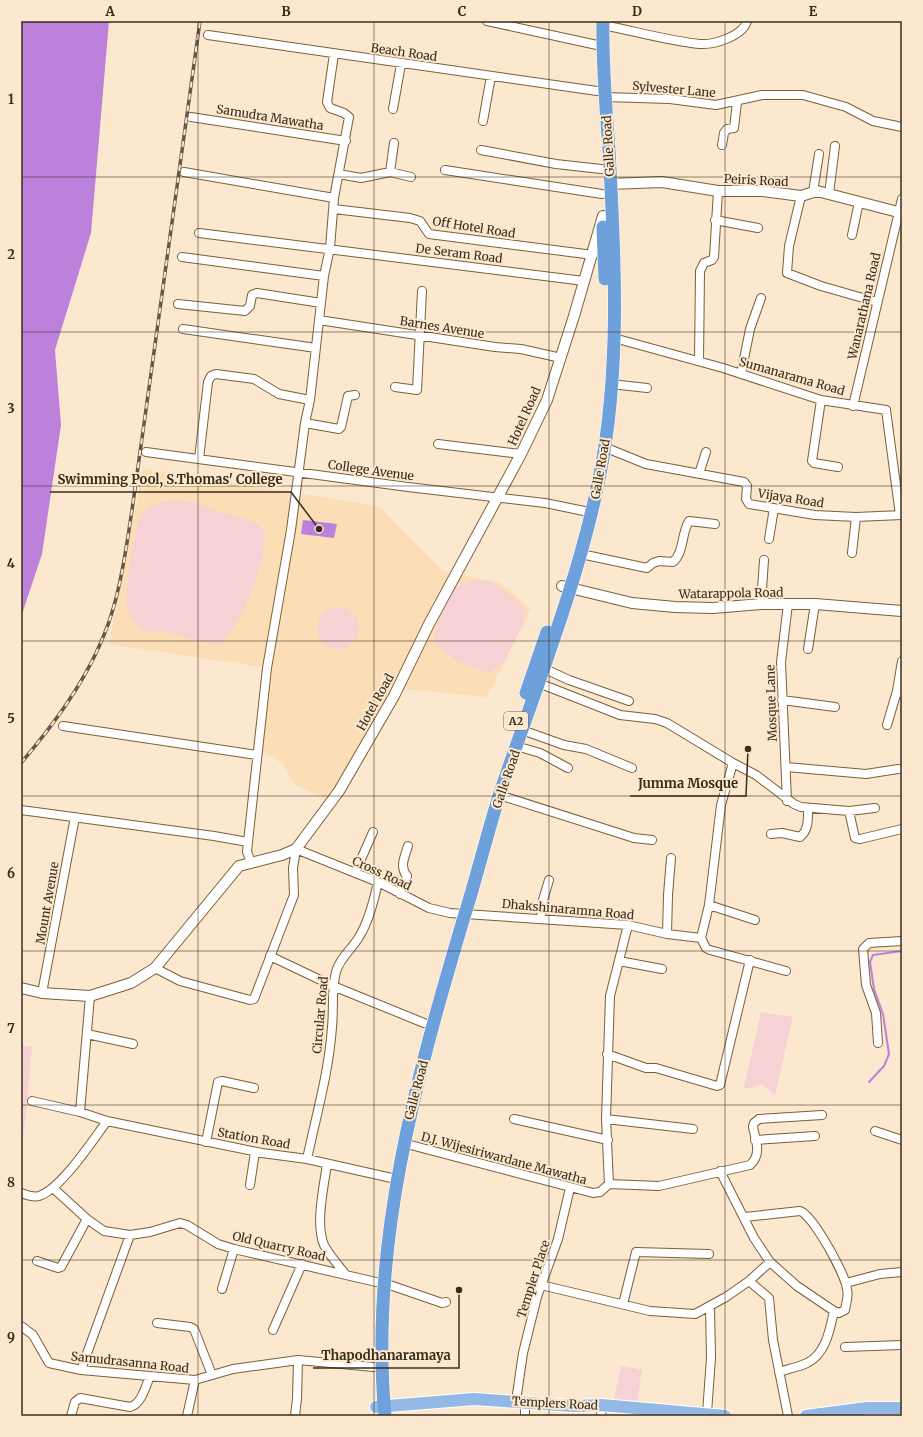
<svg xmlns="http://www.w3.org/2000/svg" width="923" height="1437" font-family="Merriweather,serif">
	<rect width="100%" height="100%" fill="#fbe8ce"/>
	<path fill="#fbddb6" d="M143,469L379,506L443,571L500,583L531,609L487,697L395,688L329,801L294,784L283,764L258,748L267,668L109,644Z"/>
	<path fill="#f6d2d5" d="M169,501C179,501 190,501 200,504C206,506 211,510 217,512C234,516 252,517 265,531C264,570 246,613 222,644L203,642L164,631L145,633C135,625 130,619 127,606C124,594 135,523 142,514C149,506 158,503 169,501Z
		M471,580L490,581L517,600L525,612L522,626L505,660L489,673C466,667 450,659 434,642C436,629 446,595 457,587C461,584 467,582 471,580Z
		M317 628a21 21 0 1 1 42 0a21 21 0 1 1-42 0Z
		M761,1012L793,1017L775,1095L761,1084L753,1088H744Z
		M21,1045L32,1047L27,1105L21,1151Z
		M621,1366L642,1370L637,1402L614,1400Z"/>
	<path fill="#bc81da" d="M21,21H109L91,233L55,350L61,425L42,554L21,617Z
		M303,520L337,524L334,538L301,534Z"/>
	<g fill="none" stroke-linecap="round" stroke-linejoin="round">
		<path stroke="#bc81da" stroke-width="2" d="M869,1082L884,1066L889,1054L883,1014L874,989L870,962L873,955L902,951"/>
		<g stroke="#7b5f38" stroke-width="10">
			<path id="minor" d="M487,21L597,45
				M603,25C634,31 670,41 700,44C714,45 743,36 747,21
				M208,35L597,91
				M605,97L670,99L716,105L762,95H803L846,107L873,121L902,127
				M393,109L401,64
				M191,117L346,141
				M483,121L491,76
				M722,145L724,133L727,129L734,128L737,102
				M481,150L556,164L601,169
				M445,170L602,194
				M184,172L334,198
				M390,172L394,143
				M339,174L361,178L390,172L411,177
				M813,192L819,154
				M829,194L835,146
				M801,196L789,246L787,273L821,286L877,302
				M334,209L410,218L420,221L429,234L593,255
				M715,220L758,228
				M199,233L584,281
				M852,235L859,202
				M182,257L324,276
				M178,304L245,311L250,306L252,295L257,293L321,303
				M319,320L495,347L521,349L561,358
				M183,329L316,348
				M614,338L723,368L821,400L886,410L900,515
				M699,361L700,271L704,263L712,260L714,257L718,191
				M741,374L750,329L761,298
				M611,384L647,388
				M395,387L417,390L422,291
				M821,400L812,461L814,463L838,467
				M853,406L902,199
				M305,423L339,429L341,427L348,396L355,395
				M438,444L521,454
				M604,447L646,464L744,482L747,486L746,499L749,504L815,515L856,517L902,515
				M146,452L408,487L545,503L584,511L591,515
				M199,459L208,382L211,376L216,374L254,379L279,394L310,400
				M699,474L706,452
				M769,539L774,508
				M852,553L856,517
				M581,554L647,568L653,563L659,561L673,562C684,553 681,534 689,521L715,524
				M761,604L764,560
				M808,649L815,604
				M545,669L569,680L629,701
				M536,682L620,715L655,719L667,723L733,763L756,775L794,804L801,807L849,811L875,808
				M901,693L897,691L902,661
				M782,700L835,707
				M887,725L897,691
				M63,726L257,755
				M522,730L564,745L586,749L632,768
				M516,746L540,753L568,768
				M786,767L866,774L898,769
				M499,795L634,838L652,840
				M787,801L781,662L788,604
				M21,810L214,836L248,842
				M849,811L855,838L860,839L902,829
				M771,834L782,833L800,837C809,830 808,818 808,808
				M251,862L247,852L248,842L267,668L291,530L305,423L310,400L324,276L330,248L334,198L349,117L344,113L330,108L327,102L334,54
				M355,873L373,832
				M400,894L407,876C399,867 405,856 408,846
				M709,905L755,920
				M541,918L543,900L549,880
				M667,934L668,895L671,858
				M701,938L709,905L721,805L733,763
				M270,956L333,986L424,1023
				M619,961L662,969
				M155,968L180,981L250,1000L254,999L294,895L293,868L296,849L378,882L429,908L450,913L628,925L667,934L701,938L706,948L710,950L786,971
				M42,993L75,817
				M87,1034L133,1044
				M878,1043L876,1013L866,985L863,949L869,943L902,941
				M607,1054L646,1068H656L717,1086L720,1085L750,960
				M32,1101L80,1112L107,1121L262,1153L307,1159L396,1179
				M80,1112L90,996
				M514,1119L608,1140
				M606,1119L693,1129
				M875,1131L902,1140
				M755,1140L815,1136
				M206,1142L218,1082L222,1081L254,1088
				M403,1143L593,1193L600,1192L609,1184L659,1186L750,1165C762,1154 756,1142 753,1127L754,1123L759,1119L822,1115
				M307,1159C316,1116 329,1072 332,1027C334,1009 331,991 336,972C339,959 352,949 359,937C369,921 374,900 378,882
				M327,1164C324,1186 315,1224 324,1245C329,1255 339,1266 346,1275
				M720,1171L754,1238L770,1262L797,1286L834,1311L839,1313L845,1310C846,1303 849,1296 847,1289C845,1274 813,1215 800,1211L745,1217
				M609,1184L606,1119L610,996L628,925
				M250,1185L255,1152
				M53,1188L87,1219L104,1231L130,1235L150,1232L180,1223L187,1225L218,1244L234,1249L376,1282
				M21,1193C27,1195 33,1198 39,1196C61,1189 93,1140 107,1121
				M37,1261L58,1268L61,1267L87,1219
				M749,1281L769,1298L773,1340L788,1416
				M384,1283L442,1303L446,1302
				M846,1283L880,1274L902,1272
				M541,1285L650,1311L695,1314L726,1297L749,1281L770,1262
				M222,1289L234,1249
				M623,1304L636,1252L709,1254
				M157,1323L190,1327L194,1329L212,1375
				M21,1326L33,1335L49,1363L81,1370L195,1380L233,1369L298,1360L374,1367
				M273,1330L302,1264
				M845,1347L902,1345
				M81,1370L130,1235
				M779,1372C788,1369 798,1367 807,1363C826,1354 830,1329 834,1311
				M516,1401L523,1353L537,1297L558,1239L570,1188
				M707,1413L711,1358L710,1306
				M71,1416L75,1402L80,1398L130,1407C142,1404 146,1385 150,1376
				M187,1416L195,1380
				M295,1416L297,1399L298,1360
				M525,1416V1402
				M601,1416L602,1405"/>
		</g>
		<g stroke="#7b5f38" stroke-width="12">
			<path id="tertiary" d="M610,184L662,182L718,191H762L801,196L817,191L902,213
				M562,586L632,603L675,607L713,608L761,604H815L902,611
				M21,988L42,993L90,996L131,983L155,968L239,866L282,855L296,849L339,791L394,696L429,624L521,454L547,400L574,316L603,216"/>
		</g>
		<g stroke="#fff" stroke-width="14">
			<path id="primary" d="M376,1407L474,1399L573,1406L602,1405L725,1416
				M806,1416L867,1408H902"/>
		</g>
		<g stroke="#fff" stroke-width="14">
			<path id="trunk" d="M603,227L605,279
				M526,693L547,632
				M385,1416C369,1245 416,1079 464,917C477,876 487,834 500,793C535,689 577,587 599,479C621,373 615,257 609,150C606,107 602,64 603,21"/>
		</g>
		<use href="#minor" stroke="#fff" stroke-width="8"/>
		<use href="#tertiary" stroke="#fff" stroke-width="10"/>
		<use href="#primary" stroke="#92b8e5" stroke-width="12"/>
		<use href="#trunk" stroke="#6ea0dc" stroke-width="13"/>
		<g stroke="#655845" stroke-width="3.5">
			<path id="rail" d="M21,763C61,716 99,663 115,602C124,569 128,536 133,503L200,21"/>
		</g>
		<use href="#rail" stroke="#fbe8ce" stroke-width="2" stroke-dasharray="6" stroke-linecap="butt"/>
	</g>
	<path fill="none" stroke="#382c1b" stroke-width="1" stroke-opacity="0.55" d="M198,21V1416M374,21V1416M549,21V1416M725,21V1416M21,177H902M21,332H902M21,486H902M21,641H902M21,796H902M21,951H902M21,1105H902M21,1260H902"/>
	<g text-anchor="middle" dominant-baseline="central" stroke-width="4" stroke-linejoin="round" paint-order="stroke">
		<rect fill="#fbe8ce" stroke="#726451" stroke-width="1" x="504" y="712" width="24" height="18" rx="3"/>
		<g font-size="11" font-weight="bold" fill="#382c1b">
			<text x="516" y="721">A2</text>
		</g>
		<g font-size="12" fill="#382c1b" stroke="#fbe8ce">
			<text transform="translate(404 52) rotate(8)">Beach Road</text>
			<text transform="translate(674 89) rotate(5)">Sylvester Lane</text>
			<text transform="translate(270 117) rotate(9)">Samudra Mawatha</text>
			<text transform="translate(608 146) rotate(-93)">Galle Road</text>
			<text transform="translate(756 180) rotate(3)">Peiris Road</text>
			<text transform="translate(474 227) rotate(9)">Off Hotel Road</text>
			<text transform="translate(459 253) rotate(7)">De Seram Road</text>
			<text transform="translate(864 306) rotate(-77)">Wanarathana Road</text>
			<text transform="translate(442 327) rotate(9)">Barnes Avenue</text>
			<text transform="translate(792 376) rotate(16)">Sumanarama Road</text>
			<text transform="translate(524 416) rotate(-66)">Hotel Road</text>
			<text transform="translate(600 469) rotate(-80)">Galle Road</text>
			<text transform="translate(371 470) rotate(8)">College Avenue</text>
			<text transform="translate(791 498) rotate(9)">Vijaya Road</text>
			<text transform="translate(731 593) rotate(-1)">Watarappola Road</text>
			<text transform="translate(375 702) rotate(-61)">Hotel Road</text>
			<text transform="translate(771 703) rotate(-92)">Mosque Lane</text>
			<text transform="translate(506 779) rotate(-71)">Galle Road</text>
			<text transform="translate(382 873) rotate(25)">Cross Road</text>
			<text transform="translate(47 903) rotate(-80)">Mount Avenue</text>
			<text transform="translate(568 909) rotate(5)">Dhakshinaramna Road</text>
			<text transform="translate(320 1015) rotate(-85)">Circular Road</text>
			<text transform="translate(416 1090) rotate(-75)">Galle Road</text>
			<text transform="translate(254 1138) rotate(10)">Station Road</text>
			<text transform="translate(504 1158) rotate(15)">D.J. Wijesiriwardane Mawatha</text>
			<text transform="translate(279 1246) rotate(13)">Old Quarry Road</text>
			<text transform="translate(533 1279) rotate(-72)">Templer Place</text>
			<text transform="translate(130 1362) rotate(6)">Samudrasanna Road</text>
			<text transform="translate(555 1403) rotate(3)">Templers Road</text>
		</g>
	</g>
	<path fill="none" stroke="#382c1b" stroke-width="1.5" d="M319 529L291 492H50M748 749L746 796H630M459 1290L459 1368H313"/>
	<g fill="#382c1b" stroke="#fbe8ce" stroke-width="1.5">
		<circle cx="319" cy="529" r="4"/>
		<circle cx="748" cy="749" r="4"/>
		<circle cx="459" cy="1290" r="4"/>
	</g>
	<g font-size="13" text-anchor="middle" font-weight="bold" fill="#382c1b" stroke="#fbe8ce" stroke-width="4" stroke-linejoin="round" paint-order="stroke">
		<text x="170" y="484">Swimming Pool, S.Thomas' College</text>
		<text x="688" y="788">Jumma Mosque</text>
		<text x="386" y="1360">Thapodhanaramaya</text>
	</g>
	<rect width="923" height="1437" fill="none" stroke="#fbe8ce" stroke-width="44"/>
	<rect x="22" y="22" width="879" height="1393" fill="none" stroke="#382c1b" stroke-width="1.5"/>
	<g font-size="13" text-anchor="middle" font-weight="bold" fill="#382c1b">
		<text x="110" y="16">A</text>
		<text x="286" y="16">B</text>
		<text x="462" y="16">C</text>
		<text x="637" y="16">D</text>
		<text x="813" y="16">E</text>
		<text x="11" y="104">1</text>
		<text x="11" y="259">2</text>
		<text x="11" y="413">3</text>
		<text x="11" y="568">4</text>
		<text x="11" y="723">5</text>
		<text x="11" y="878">6</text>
		<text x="11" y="1033">7</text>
		<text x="11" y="1187">8</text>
		<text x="11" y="1342">9</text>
	</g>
</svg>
